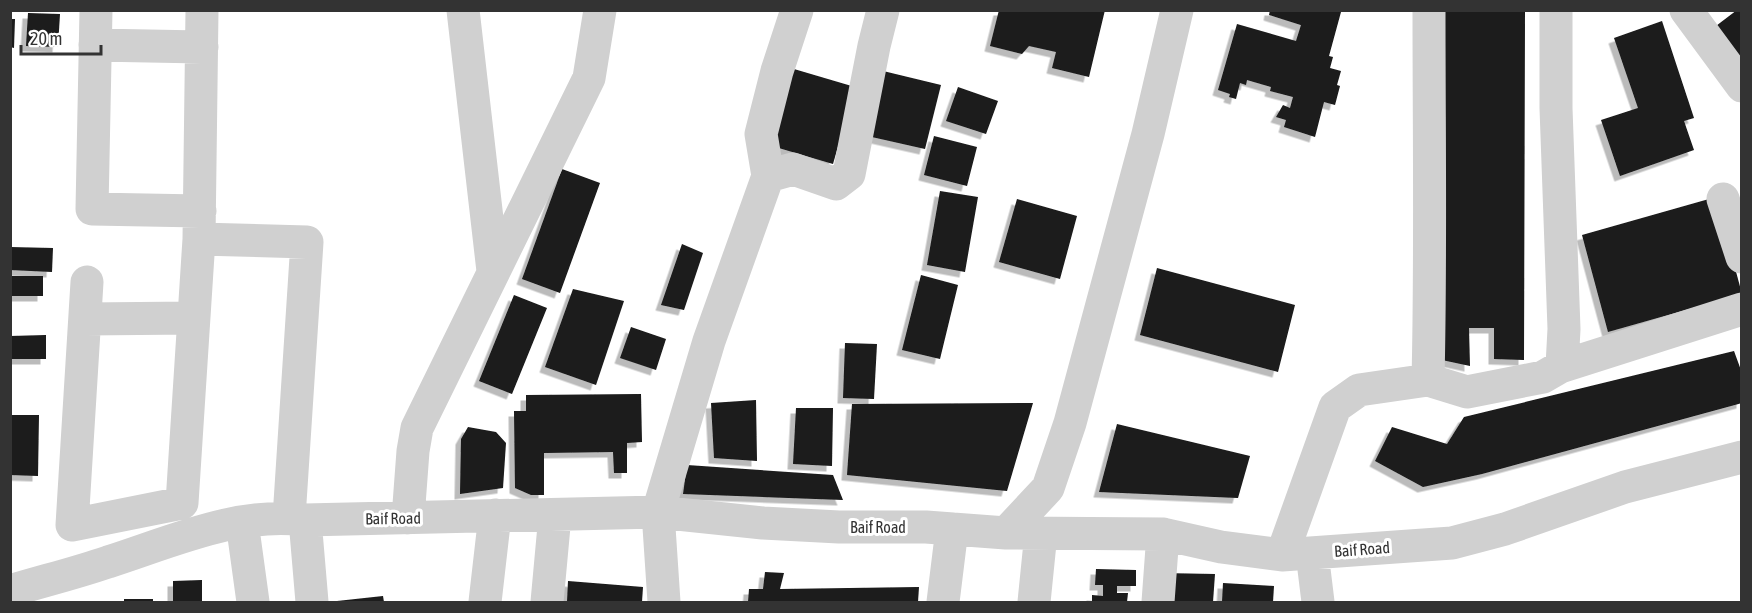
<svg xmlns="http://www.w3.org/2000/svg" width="1752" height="613" font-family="'Asap Condensed',sans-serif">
	<defs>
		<filter id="shadow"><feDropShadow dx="-5.5" dy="5.5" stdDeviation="0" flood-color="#0004"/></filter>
	</defs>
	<rect width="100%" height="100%" fill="#fff"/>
	<path fill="#1a1a1a" filter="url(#shadow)" d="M999,10H1105L1089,77L1052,68L1056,52L1029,46L1022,54L990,46Z
		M1270,10L1341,12L1329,56L1333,57L1330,68L1341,71L1337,85L1340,86L1335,105L1324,102L1315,137L1284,127L1286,120L1276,117L1283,105L1290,108L1293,97L1270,91L1271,87L1247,80L1246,85L1240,83L1236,99L1229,97L1230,94L1218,90L1237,24L1296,41L1301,25L1307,27L1269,15Z
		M1439,10H1525L1524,360L1494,359V328H1469L1470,366L1442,360Z
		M1737,10H1742V66L1712,29Z
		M28,13L60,14L58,47L26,46Z
		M10,19H15L14,48L10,47Z
		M1662,21L1694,118L1684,121L1694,150L1620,176L1601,120L1638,108L1614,38Z
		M794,69L855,87L833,164L772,146Z
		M879,70L941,85L925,149L863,135Z
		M958,87L998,101L986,134L946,121Z
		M934,136L977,147L967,186L924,175Z
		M562,169L600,183L560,293L522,279Z
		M940,191L978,197L965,272L927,265Z
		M1716,197L1742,294L1608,332L1582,235Z
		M1017,199L1077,216L1060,279L999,262Z
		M682,244L703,253L684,310L661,305Z
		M10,247L53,248L52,272L10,270Z
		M1157,268L1295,305L1278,372L1140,335Z
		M921,275L958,285L940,359L902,350Z
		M10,276H43V296H10Z
		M573,289L624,301L596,385L545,367Z
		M514,295L547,308L512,394L479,381Z
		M631,327L666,339L656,370L620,358Z
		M46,335V359H10V336Z
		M845,343L877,344L874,399L843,398Z
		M1734,351L1742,373V403L1482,474L1423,487L1375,461L1392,427L1447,444L1464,417Z
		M641,394L642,442L627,443V473H614L613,452L544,453V495H531L515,488L514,411H526V395Z
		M756,400L757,461L714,458L711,403Z
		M1033,403L1007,491L847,475L852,404Z
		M796,408H833L832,466L793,464Z
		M10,415H39L38,476L10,475Z
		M1117,424L1250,456L1238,498L1099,492Z
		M468,427L496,432L506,443L503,488L460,494L461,439Z
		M687,465L833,475L843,500L683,494Z
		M1096,569L1136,570V586H1117V593H1128L1127,602H1092V595L1103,596V585H1095Z
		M765,572L784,573L780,589L919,587L918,602H748L749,589H763Z
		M1162,573L1215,574L1213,602H1161Z
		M202,580V602H173V581Z
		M568,581L643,587L642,602H567Z
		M1223,583L1274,586L1273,602H1222Z
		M383,596L384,602H337V601Z
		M124,599H153V602H124Z"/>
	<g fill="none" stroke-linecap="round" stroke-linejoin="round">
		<path stroke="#d0d0d0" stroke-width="33" d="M96,10L92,209L200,211
			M202,10L199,239L307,242L289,518
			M463,10L493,271
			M1686,10L1742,86
			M95,45L202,47
			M768,176L793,169L836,184L849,174L874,46L883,10
			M1723,199L1742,257
			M87,282L72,525L182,503L199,239
			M85,319L193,318
			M1560,367L1742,309
			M1428,380C1431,257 1429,134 1429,10
			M408,518L413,451L417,428L589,78L600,10
			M305,520L312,602
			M242,522L253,602
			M1006,533L1048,488L1070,423L1148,134L1177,10
			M1312,553L1318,602
			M1282,555L1335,407L1359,390L1428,380L1467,392L1543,377L1562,366L1564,329L1556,108V10
			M10,591C43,581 76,573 108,562C171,542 238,511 305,520L658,512L763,523L839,527H926L1006,533L1163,534L1221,547L1282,555L1452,543L1505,529L1625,487L1742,457
			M485,602L495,515
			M547,602L555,515
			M664,602L658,512L709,341L768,176L761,134L777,71L797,10
			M943,602L952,529
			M1034,602L1041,533
			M1158,602L1163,534"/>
	</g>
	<g text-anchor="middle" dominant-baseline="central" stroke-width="6" stroke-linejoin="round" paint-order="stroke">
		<g font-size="16" fill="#333" stroke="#fff">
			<text transform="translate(393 518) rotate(-1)">Baif Road</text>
			<text x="878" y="527">Baif Road</text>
			<text transform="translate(1362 549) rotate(-4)">Baif Road</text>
		</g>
	</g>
	<rect width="1752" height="613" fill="none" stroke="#333333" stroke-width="24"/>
	<path d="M21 45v9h80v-9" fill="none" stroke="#333333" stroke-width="3"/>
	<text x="30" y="45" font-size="18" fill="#333333" stroke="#ffffff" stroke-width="4.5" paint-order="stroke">20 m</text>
</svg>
